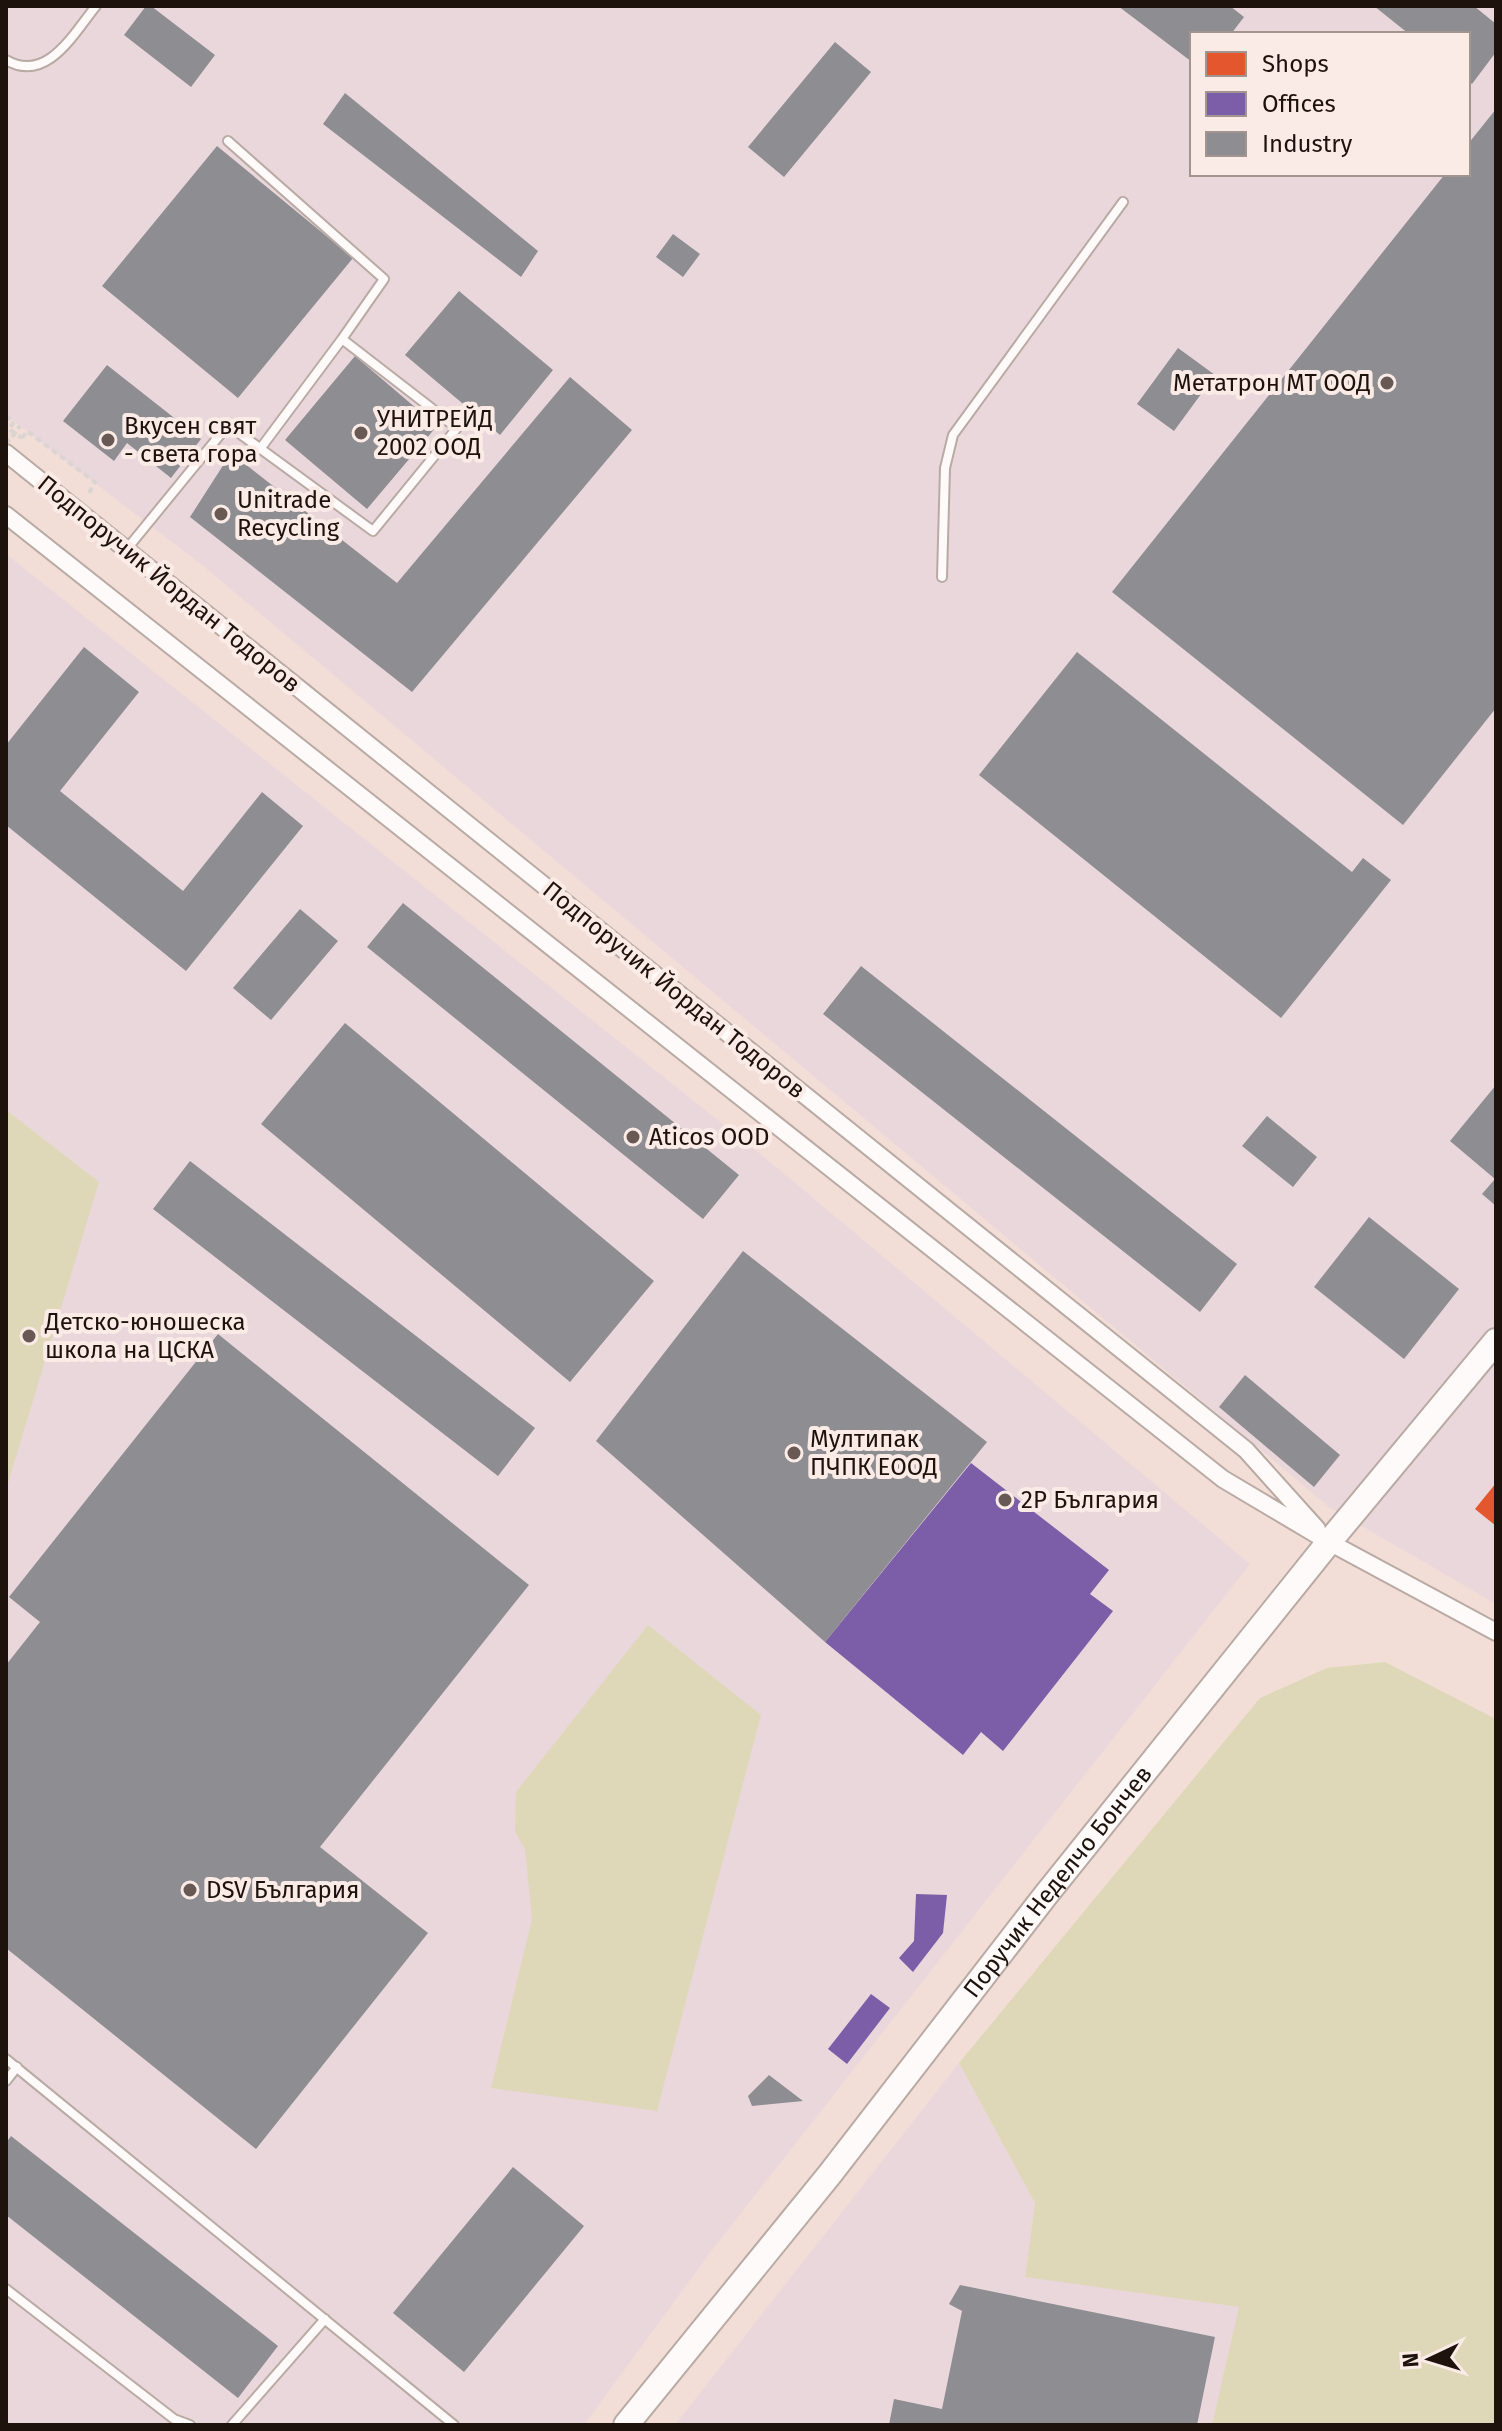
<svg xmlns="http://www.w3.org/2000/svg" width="1502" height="2431" font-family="'Fira Sans',sans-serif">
	<rect width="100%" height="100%" fill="#f2ded7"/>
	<path fill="#ead7dc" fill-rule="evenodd" d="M6,6H1496V1604L1329,1507L202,565L6,415ZM1192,34H1468V174H1192Z
		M6,554L763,1156L1250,1564L712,2250L584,2425H6Z
		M959,2063L1035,2203L1025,2276L1240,2307L1212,2425H675Z"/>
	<path fill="#dfd8b8" d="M6,1110L99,1182L6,1490Z
		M648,1625L761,1715L657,2111L491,2088L532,1919L525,1849L515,1832L516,1792Z
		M1385,1662L1496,1719V2425H1212L1239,2307L1025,2277L1035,2203L959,2063L1260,1698L1327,1668Z"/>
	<path fill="#e4572e" d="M1496,1483V1526L1475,1509Z"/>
	<path fill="#7b5ea7" d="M971,1463L1109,1570L1090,1594L1113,1611L1003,1751L981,1732L963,1755L825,1642Z
		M916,1894L947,1895L943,1933L913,1972L899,1958L914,1941Z
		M871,1994L890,2008L847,2064L828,2049Z"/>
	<path fill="#8d8d92" d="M146,6H151L215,55L191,87L124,35Z
		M1118,6H1230L1244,17L1231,34H1192V62Z
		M1374,6H1474L1496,24V52L1472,84L1468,81V34H1409Z
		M835,42L871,72L784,177L748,147Z
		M345,93L538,251L521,277L323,124Z
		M1496,109V708L1403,825L1112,592L1445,174H1468V144Z
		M217,146L353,258L238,398L102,286Z
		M673,234L700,254L683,277L656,257Z
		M459,291L553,370L500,435L405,355Z
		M1178,348L1215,375L1174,431L1137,404Z
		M355,356L437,426L367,509L285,440Z
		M107,365L201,439L171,478L127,443L114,461L63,421Z
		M570,377L632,430L412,692L190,517L231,453L397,583Z
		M84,647L139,692L60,791L183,891L262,792L303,826L186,971L6,825V745Z
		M1077,652L1352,872L1363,858L1391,880L1281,1018L979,775Z
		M403,903L739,1175L703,1219L367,947Z
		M300,909L338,941L271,1020L233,988Z
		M861,966L1237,1264L1200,1312L823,1014Z
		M345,1023L654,1281L570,1382L261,1124Z
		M1496,1085V1206L1482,1194L1495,1179L1450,1141Z
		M1267,1116L1317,1157L1293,1187L1242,1146Z
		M190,1161L535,1428L498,1476L153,1209Z
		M1369,1217L1459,1289L1404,1359L1314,1287Z
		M743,1251L987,1442L825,1642L596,1441Z
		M218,1334L529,1585L320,1847L428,1933L256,2149L6,1948V1665L40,1622L9,1597Z
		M1245,1375L1340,1455L1314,1487L1219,1407Z
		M769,2075L803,2101L752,2106L748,2096Z
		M11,2136L278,2346L238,2398L6,2215V2143Z
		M513,2167L584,2226L464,2372L393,2313Z
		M960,2285L1215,2337L1197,2425H889L894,2399L942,2409L962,2311L949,2304Z"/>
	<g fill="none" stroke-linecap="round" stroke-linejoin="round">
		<g stroke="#b9aaa4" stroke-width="12">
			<path id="lane" d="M6,60C47,84 74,33 96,6
				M228,141L384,279L342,339
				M126,550L228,425L373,531L457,428L342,339L260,449
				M942,577L945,468L953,435L1123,202
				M6,2059L454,2425
				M6,2081L17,2067
				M6,2289L174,2419L190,2425
				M232,2425L325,2319"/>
		</g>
		<g stroke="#b9aaa4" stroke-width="20">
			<path id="street" d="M6,453L1246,1450L1317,1529
				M6,515L1223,1479L1329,1542L1496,1632"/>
		</g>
		<g stroke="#b9aaa4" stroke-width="28">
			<g id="secondary">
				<path id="s1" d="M626,2425L830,2174L1045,1896L1329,1542L1496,1341"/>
			</g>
		</g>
		<path stroke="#dad4d2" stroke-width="4" stroke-dasharray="6 4" stroke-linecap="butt" d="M6,416L14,422
			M12,437L20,426
			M22,438L27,431L95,482L88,495"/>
		<use href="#lane" stroke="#fdfaf9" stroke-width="8"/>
		<use href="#street" stroke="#fdfaf9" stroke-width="16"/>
		<use href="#secondary" stroke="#fdfaf9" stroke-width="24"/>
		<path stroke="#dad4d2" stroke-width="4" stroke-dasharray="6 4" stroke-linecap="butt" d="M14,422L9,429L22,438
			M6,444L20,426"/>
	</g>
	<g fill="#685954" stroke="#faebe6" stroke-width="3">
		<circle cx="1387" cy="383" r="8"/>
		<circle cx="361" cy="433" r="8"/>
		<circle cx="108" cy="440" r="8"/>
		<circle cx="221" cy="514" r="8"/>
		<circle cx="633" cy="1137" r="8"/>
		<circle cx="29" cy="1336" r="8"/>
		<circle cx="794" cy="1453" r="8"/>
		<circle cx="1005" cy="1500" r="8"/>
		<circle cx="190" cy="1890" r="8"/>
	</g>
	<g text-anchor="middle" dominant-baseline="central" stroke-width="8" stroke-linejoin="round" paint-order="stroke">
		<g font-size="24" fill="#1e120d" stroke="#faebe6" text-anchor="start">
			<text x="1371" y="383" text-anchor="end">Метатрон МТ ООД</text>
			<text x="377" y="419">УНИТРЕЙД<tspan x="377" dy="28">2002 ООД</tspan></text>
			<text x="124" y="426">Вкусен свят<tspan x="124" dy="28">- света гора</tspan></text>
			<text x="237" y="500">Unitrade<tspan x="237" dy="28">Recycling</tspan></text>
			<text x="649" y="1137">Aticos OOD</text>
			<text x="45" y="1322">Детско-юношеска<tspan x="45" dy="28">школа на ЦСКА</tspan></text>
			<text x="810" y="1439">Мултипак<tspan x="810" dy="28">ПЧПК ЕООД</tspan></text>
			<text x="1021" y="1500">2Р България</text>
			<text x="206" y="1890">DSV България</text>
		</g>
		<g font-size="24" fill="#1e120d" stroke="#faebe6">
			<text transform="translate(169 584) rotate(39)">Подпоручик Йордан Тодоров</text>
			<text transform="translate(674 990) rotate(39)">Подпоручик Йордан Тодоров</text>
			<text stroke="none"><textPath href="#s1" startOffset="694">Поручик Неделчо Бончев</textPath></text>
		</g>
	</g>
	<rect width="1502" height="2431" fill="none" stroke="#1e120d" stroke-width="16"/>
	<rect x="1190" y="32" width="280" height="144" fill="#faebe6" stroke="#a2948f" stroke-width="2"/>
	<rect x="1206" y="52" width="40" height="24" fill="#e4572e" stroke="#a2948f" stroke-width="2"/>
	<text x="1262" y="72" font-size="24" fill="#1e120d">Shops</text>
	<rect x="1206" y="92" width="40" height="24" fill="#7b5ea7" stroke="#a2948f" stroke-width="2"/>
	<text x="1262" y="112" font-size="24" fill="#1e120d">Offices</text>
	<rect x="1206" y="132" width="40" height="24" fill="#8d8d92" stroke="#a2948f" stroke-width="2"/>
	<text x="1262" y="152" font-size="24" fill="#1e120d">Industry</text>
	<g transform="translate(1430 2359) rotate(266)" stroke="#faebe6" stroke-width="6" paint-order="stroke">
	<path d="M0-6L14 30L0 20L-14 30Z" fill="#1e120d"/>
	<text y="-12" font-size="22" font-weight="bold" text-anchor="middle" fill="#1e120d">N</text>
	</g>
</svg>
